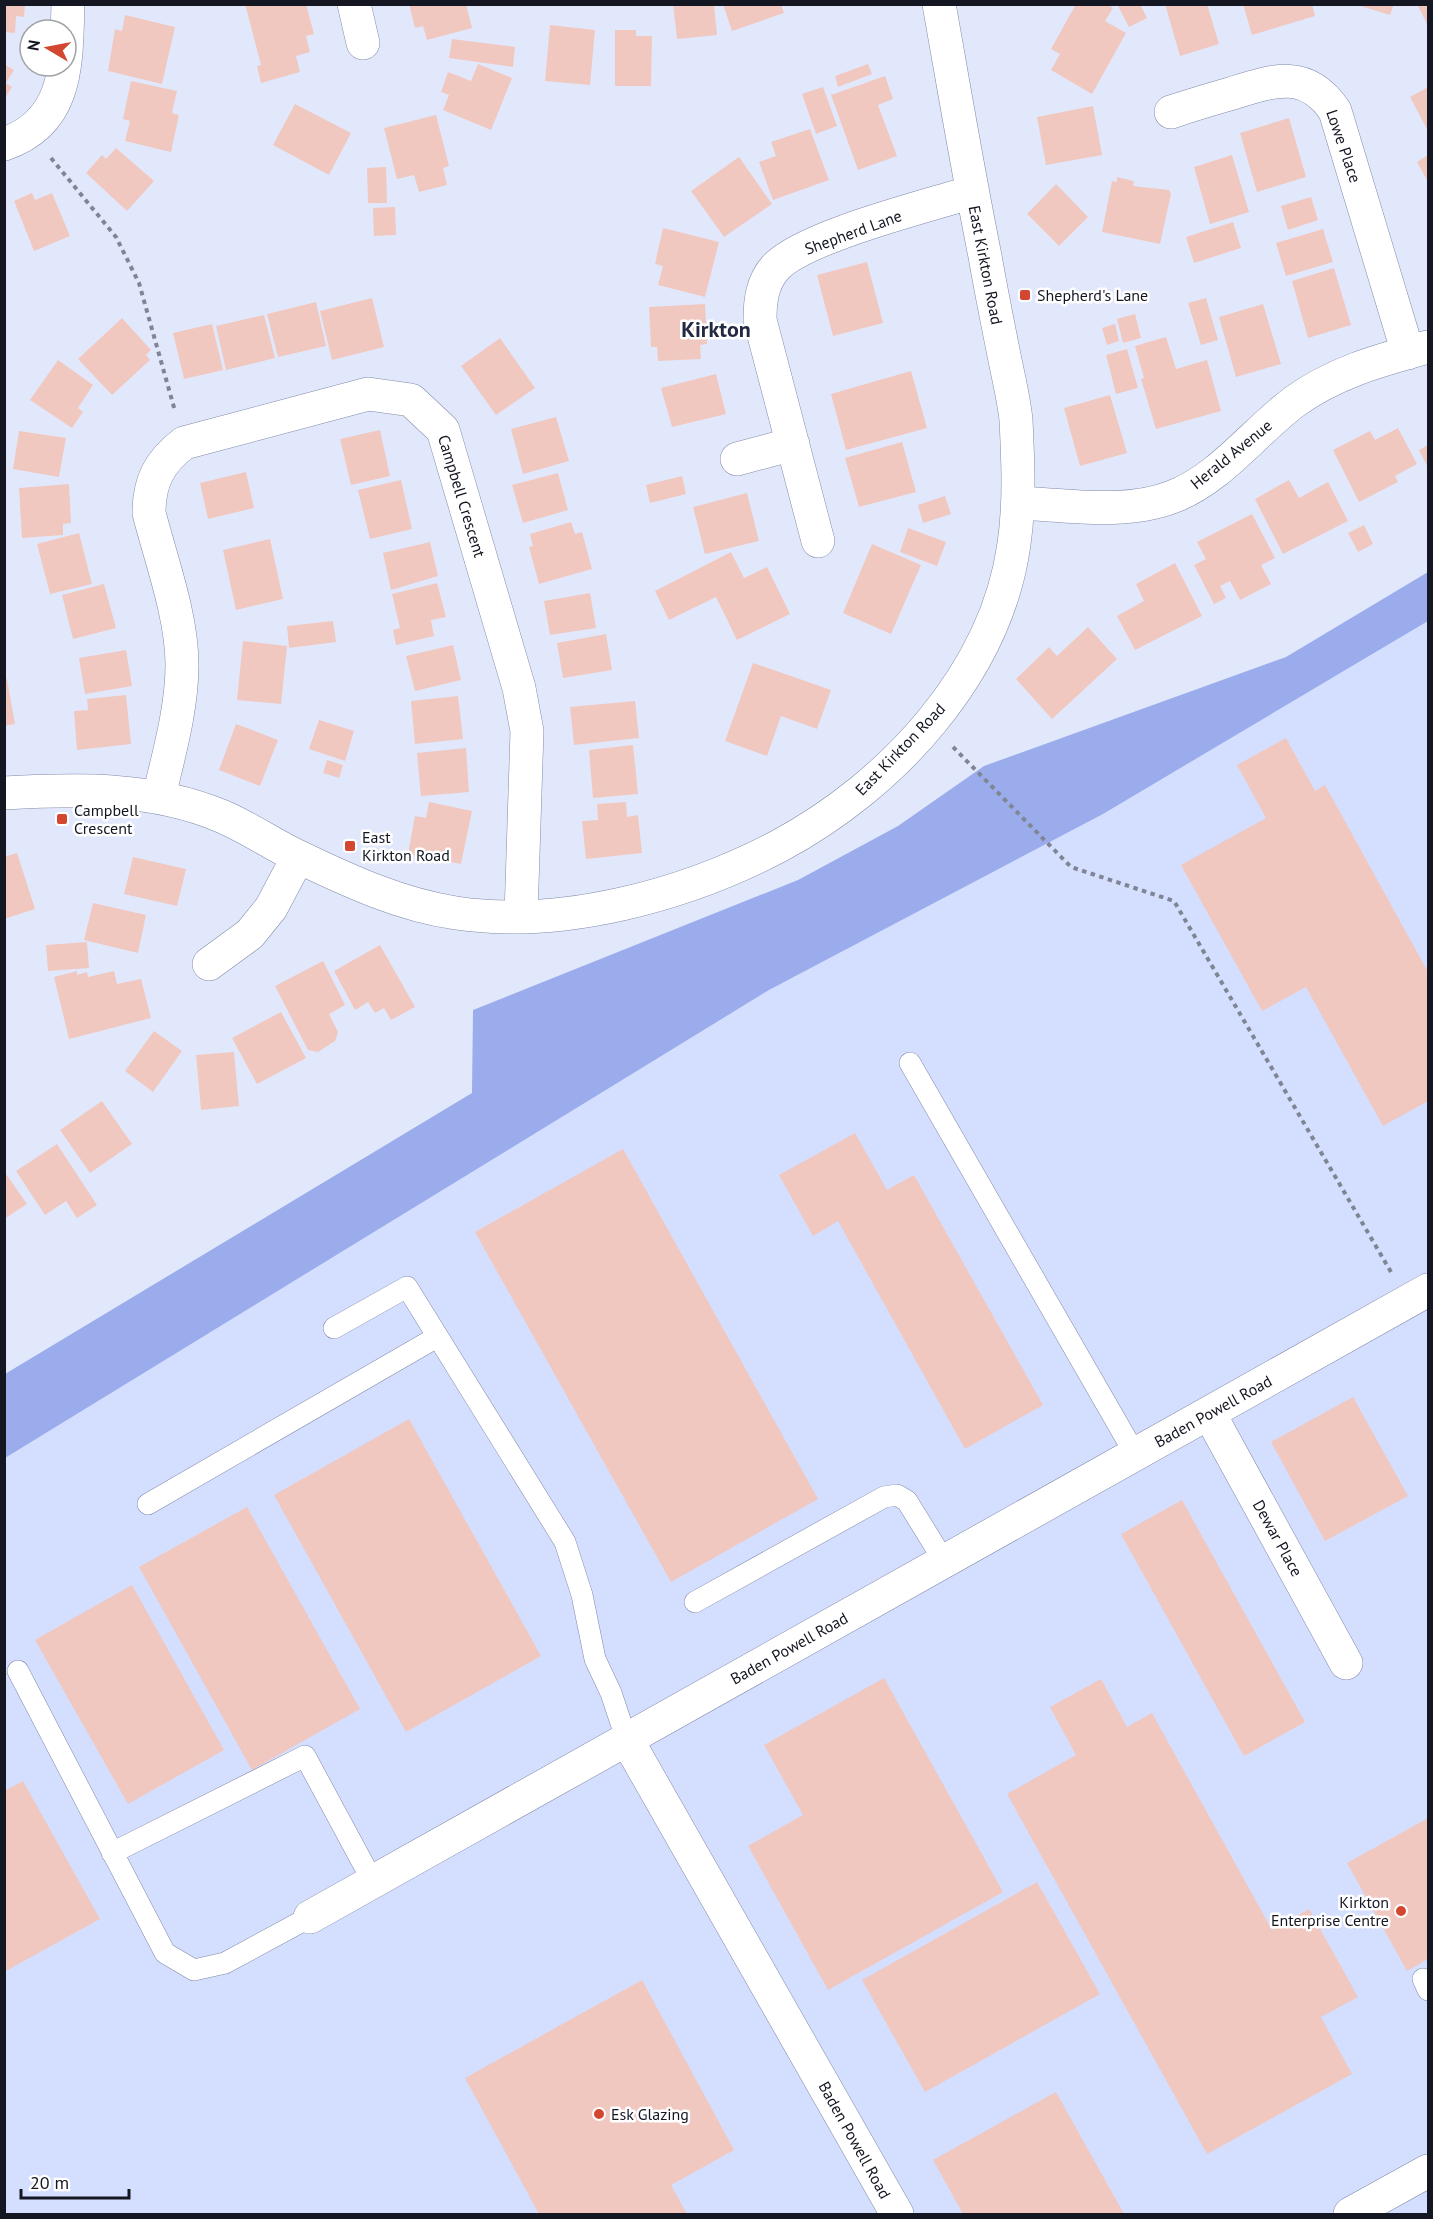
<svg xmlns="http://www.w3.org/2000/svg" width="1433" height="2219" font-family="'PT Sans',sans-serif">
	<rect width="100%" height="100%" fill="#e2e8fc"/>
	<path fill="#d4defe" d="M1428,621V2214H5V1458L769,990L1103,814Z"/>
	<path fill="#9aaceb" d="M1428,572V621L1103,814L769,990L5,1458V1374L472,1093L473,1010L798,880L898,826L984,766L1286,657Z"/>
	<path fill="#f0c8c0" d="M245,4H306L314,34L306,36L310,52L296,56L300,72L261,83L257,66L261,65Z
		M409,4H466L472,28L427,40L423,26L415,28Z
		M673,4H714L717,35L677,39Z
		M723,4H781L784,13L732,31Z
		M1076,4H1107L1113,8L1105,21L1126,33L1092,94L1051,70L1060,54L1051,49Z
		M1117,4H1140L1147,18L1129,27Z
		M1165,4H1207L1219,44L1180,56Z
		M1243,4H1312L1315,16L1252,35Z
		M1354,4H1394L1390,15Z
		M1417,4H1428V26Z
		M4,5H25L24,17L16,16L15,33L4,32Z
		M125,15L175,27L162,84L108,71L115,29L122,31Z
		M550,25L595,30L590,85L545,81Z
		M615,30H636V36H652L651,86H615Z
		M452,39L515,47L513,67L449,58Z
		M4,64L14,70L6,83L12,87L4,100Z
		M478,64L512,78L491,130L443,110L449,95L441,92L448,72L471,81Z
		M868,64L872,74L838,87L835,76Z
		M885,76L893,99L878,105L897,156L858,170L831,95Z
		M131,81L177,91L172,113L179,115L171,152L125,141L130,121L123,119Z
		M823,87L837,126L816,134L802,94Z
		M1428,87V131L1410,97Z
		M295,104L351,133L329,175L273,145Z
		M1093,106L1102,155L1046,165L1037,117Z
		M436,115L449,166L443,168L447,185L419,192L414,175L397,179L384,128Z
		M1289,118L1306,177L1257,192L1240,133Z
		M810,129L829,180L773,200L759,162L776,156L771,142Z
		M116,148L154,181L127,211L86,173L102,155L106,159Z
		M1232,155L1249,212L1210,224L1194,167Z
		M1428,155V182L1417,162Z
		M739,157L772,204L724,237L691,191Z
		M386,167L387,203H368L367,168Z
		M1117,177L1134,181L1133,186L1169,190L1171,194L1160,244L1102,232L1112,181L1117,182Z
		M1056,184L1088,217L1059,246L1027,214Z
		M32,193L35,200L52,193L70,236L34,251L14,201Z
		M1311,197L1318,220L1288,230L1281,206Z
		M395,207L396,235L374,236L373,208Z
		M1233,222L1241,248L1194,263L1186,237Z
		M663,228L719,242L705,297L658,285L663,266L655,264Z
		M1323,229L1333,262L1286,276L1276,243Z
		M867,262L883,323L833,336L817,275Z
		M1334,268L1351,325L1308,338L1292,281Z
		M372,298L384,347L332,360L320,311Z
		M1206,298L1218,340L1201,345L1188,303Z
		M316,302L326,346L278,357L267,314Z
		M705,304L707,344L700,345L701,359L658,361L657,347H651L649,307Z
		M1263,304L1281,364L1236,377L1219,317Z
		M1135,314L1141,338L1123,343L1117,319Z
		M264,315L275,358L226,370L216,326Z
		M122,318L151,350L146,355L150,360L112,395L78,359Z
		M212,324L223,370L184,379L173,333Z
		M1115,324L1119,341L1107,345L1102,328Z
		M1166,337L1176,369L1207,360L1221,411L1156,429L1141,379L1144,378L1135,346Z
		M500,338L535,388L496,415L461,366Z
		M1127,349L1138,388L1116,394L1106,355Z
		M58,360L93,385L78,408L83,412L72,428L30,400Z
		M911,371L927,428L846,450L831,394Z
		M716,374L726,414L672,427L661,388Z
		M1110,395L1127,453L1080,466L1064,408Z
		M556,417L569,461L523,474L511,429Z
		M1398,428L1417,464L1395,476L1398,482L1359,502L1333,450L1370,431L1375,440Z
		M380,430L390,476L351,485L340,439Z
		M19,431L66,438L59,477L13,469Z
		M902,442L916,492L859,507L845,458Z
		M1428,445V468L1419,450Z
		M246,472L254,508L208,519L200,483Z
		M558,473L568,510L523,523L512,485Z
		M682,476L686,494L650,503L646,485Z
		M401,480L412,529L370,539L358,490Z
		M1289,480L1299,498L1328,482L1348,521L1283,554L1255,499Z
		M69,484L71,523L63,524V535L22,538L19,488Z
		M747,493L759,541L705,554L693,507Z
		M945,496L951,514L923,523L918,505Z
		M1252,514L1275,558L1261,565L1271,584L1240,600L1230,581L1220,586L1226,598L1214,604L1194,565L1206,559L1197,542Z
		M571,522L575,534L582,532L592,569L539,584L529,547L533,546L530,534Z
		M1364,525L1373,544L1358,552L1348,533Z
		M908,528L946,542L937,566L900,552Z
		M79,533L92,584L50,594L37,544Z
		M270,539L283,599L236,610L223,550Z
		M430,542L438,576L391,590L383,553Z
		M872,544L921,565L891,634L843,613Z
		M731,552L744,578L767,567L790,614L737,640L716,597L669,620L655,591Z
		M1175,563L1202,616L1135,650L1117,616L1144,601L1136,584Z
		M437,583L446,617L431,620L434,636L396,645L393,630L400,628L392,594Z
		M104,584L116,628L73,639L62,595Z
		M590,593L596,628L550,635L544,601Z
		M333,621L336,642L289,648L287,626Z
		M1088,627L1117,659L1052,719L1016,679L1049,647L1057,656Z
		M606,634L612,670L563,678L557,643Z
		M243,641L287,646L281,704L237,700Z
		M453,645L461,680L415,691L406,656Z
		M126,650L132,686L85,694L79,658Z
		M753,663L831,690L817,729L781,716L767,756L725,741Z
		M7,679L15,724L4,726V680Z
		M126,695L131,744L77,750L74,711L88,710L87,699Z
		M458,696L463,739L415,744L411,701Z
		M635,701L639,738L574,745L570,707Z
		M319,720L354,731L345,761L309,749Z
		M236,724L278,740L260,786L219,770Z
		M1286,738L1315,791L1325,785L1428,972V1101L1383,1126L1306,987L1262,1011L1181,865L1266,818L1237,765Z
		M633,745L638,794L593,798L589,750Z
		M466,748L469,792L421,796L417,753Z
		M327,760L343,765L339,778L323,773Z
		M429,802L472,811L461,864L408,854L415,816L426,818Z
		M626,802L627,817L638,815L642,853L586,859L582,821L598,820L597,804Z
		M17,853L35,909L4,919V857Z
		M133,857L186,869L177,906L124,894Z
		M93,903L146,915L138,953L84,940Z
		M87,942L89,968L48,971L46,945Z
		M380,945L415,1007L391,1020L384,1008L375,1013L368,1002L355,1010L334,971Z
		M323,961L345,1005L329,1014L338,1032L335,1041L318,1052L308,1050L275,986Z
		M77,971V975L87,972L88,977L114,971L117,984L141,979L151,1018L69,1039L54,977Z
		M281,1012L306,1058L257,1084L232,1038Z
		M154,1031L182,1051L153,1092L125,1071Z
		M234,1052L239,1106L201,1110L196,1055Z
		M102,1101L132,1144L90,1173L60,1130Z
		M855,1133L887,1190L914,1175L1043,1405L965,1449L838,1221L813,1236L779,1175Z
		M57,1144L97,1205L77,1218L66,1201L45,1215L16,1171Z
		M623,1149L818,1499L671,1582L475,1232Z
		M4,1171L27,1204L4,1219Z
		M1353,1397L1408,1496L1325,1541L1271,1442Z
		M409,1419L541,1656L406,1732L274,1495Z
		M1182,1500L1305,1722L1244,1756L1121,1534Z
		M247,1507L360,1709L252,1770L139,1567Z
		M132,1585L224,1750L128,1804L35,1640Z
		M884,1678L1003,1892L828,1990L748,1846L803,1815L764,1745Z
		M1101,1679L1127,1727L1152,1713L1272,1930L1309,1909L1358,1997L1321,2017L1352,2074L1207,2154L1007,1794L1076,1755L1050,1707Z
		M23,1781L100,1919L4,1972V1791Z
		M1428,1818V1959L1407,1971L1347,1863Z
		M1037,1882L1100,1994L925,2092L862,1980Z
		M642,1980L734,2150L671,2185L687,2214H539L465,2078Z
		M1056,2092L1124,2214H963L933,2160Z"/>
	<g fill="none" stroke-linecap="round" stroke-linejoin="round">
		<g stroke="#818aa8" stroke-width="22">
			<path id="service" d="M910,1063L1135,1454
				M334,1328L407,1287L565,1542L582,1595L595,1659L611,1693L626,1738
				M148,1504L437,1337
				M695,1602L884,1497L897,1495L907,1501L944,1561
				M18,1671L165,1953L194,1970L225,1963L310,1917
				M112,1853L305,1756L373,1882
				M1423,1979L1428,1990"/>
		</g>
		<g stroke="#818aa8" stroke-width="34">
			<path id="minor" d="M354,4L363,43
				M1171,112C1192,105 1212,99 1233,93C1274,80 1307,69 1335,111L1408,353
				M4,144C70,122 66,60 68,4
				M737,459L793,444
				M1018,503C1066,505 1126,515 1172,497C1220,479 1254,432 1294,402C1335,372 1381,360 1428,347
				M818,541L760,320C760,301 762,283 775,268C802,237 928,206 972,192
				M4,793C78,789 152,787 221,816C248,827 273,845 299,857C349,881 401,905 456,913C562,929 686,895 779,846C891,786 996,674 1014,544C1020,503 1018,461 1016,420C1014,400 1009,380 1005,360C998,325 991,291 985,256C968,172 954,88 939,4
				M159,796C169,754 182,708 182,665C182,616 161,560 149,513C149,482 159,462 184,443L368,394L411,400L443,430L519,688L527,731L521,916
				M209,964L250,934L271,908L298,857
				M1209,1413L1346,1663
				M626,1738L897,2214
				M310,1917L1428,1290
				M1350,2214L1428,2171"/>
		</g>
		<path stroke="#808594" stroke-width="4" stroke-dasharray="4.5 4.5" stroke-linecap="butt" d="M51,158L116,237L139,283L175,411
			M953,747L1071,867L1174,901L1391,1272"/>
		<use href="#service" stroke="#fff" stroke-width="21"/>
		<use href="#minor" stroke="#fff" stroke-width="33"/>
	</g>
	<g fill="#d34730" stroke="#fff" stroke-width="2">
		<rect x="1019" y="289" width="12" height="12" rx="3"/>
		<rect x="56" y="813" width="12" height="12" rx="3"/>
		<rect x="344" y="840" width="12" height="12" rx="3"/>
		<circle cx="1401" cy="1911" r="6"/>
		<circle cx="599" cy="2114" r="6"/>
	</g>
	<g text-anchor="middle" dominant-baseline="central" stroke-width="5" stroke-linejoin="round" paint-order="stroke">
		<g font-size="16" fill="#141722" stroke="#fff">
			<text transform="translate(1344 146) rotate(71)">Lowe Place</text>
			<text transform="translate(853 232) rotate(-20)">Shepherd Lane</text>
			<text transform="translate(986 265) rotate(79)">East Kirkton Road</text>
			<text transform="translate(1231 454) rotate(-39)">Herald Avenue</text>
			<text transform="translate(462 496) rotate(73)">Campbell Crescent</text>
			<text transform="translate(900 749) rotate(-46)">East Kirkton Road</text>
			<text transform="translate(1213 1411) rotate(-29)">Baden Powell Road</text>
			<text transform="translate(1278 1538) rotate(61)">Dewar Place</text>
			<text transform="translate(789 1648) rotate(-29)">Baden Powell Road</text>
			<text transform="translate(855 2140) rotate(61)">Baden Powell Road</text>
		</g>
		<g font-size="16" fill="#141722" stroke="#fff" text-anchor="start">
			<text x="1037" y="295">Shepherd's Lane</text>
			<text x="74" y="810">Campbell<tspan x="74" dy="18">Crescent</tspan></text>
			<text x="362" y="837">East<tspan x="362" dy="18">Kirkton Road</tspan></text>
			<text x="1389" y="1902" text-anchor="end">Kirkton<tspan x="1389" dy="18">Enterprise Centre</tspan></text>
			<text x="611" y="2114">Esk Glazing</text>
		</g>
		<g font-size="22" font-weight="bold" fill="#222941" stroke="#fff">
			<text x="716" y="329">Kirkton</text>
		</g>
	</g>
	<rect width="1433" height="2219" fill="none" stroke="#141722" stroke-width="12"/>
	<g transform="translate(48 48) rotate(280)"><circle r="28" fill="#ffffff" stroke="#a1a2a7" stroke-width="1.5"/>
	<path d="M0-4.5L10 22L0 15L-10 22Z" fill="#d34730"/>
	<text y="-9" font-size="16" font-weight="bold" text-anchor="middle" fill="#141722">N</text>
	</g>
	<path d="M21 2189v9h108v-9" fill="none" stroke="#141722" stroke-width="3"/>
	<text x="30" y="2189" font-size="18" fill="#141722" stroke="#ffffff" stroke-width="4.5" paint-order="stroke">20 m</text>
</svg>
